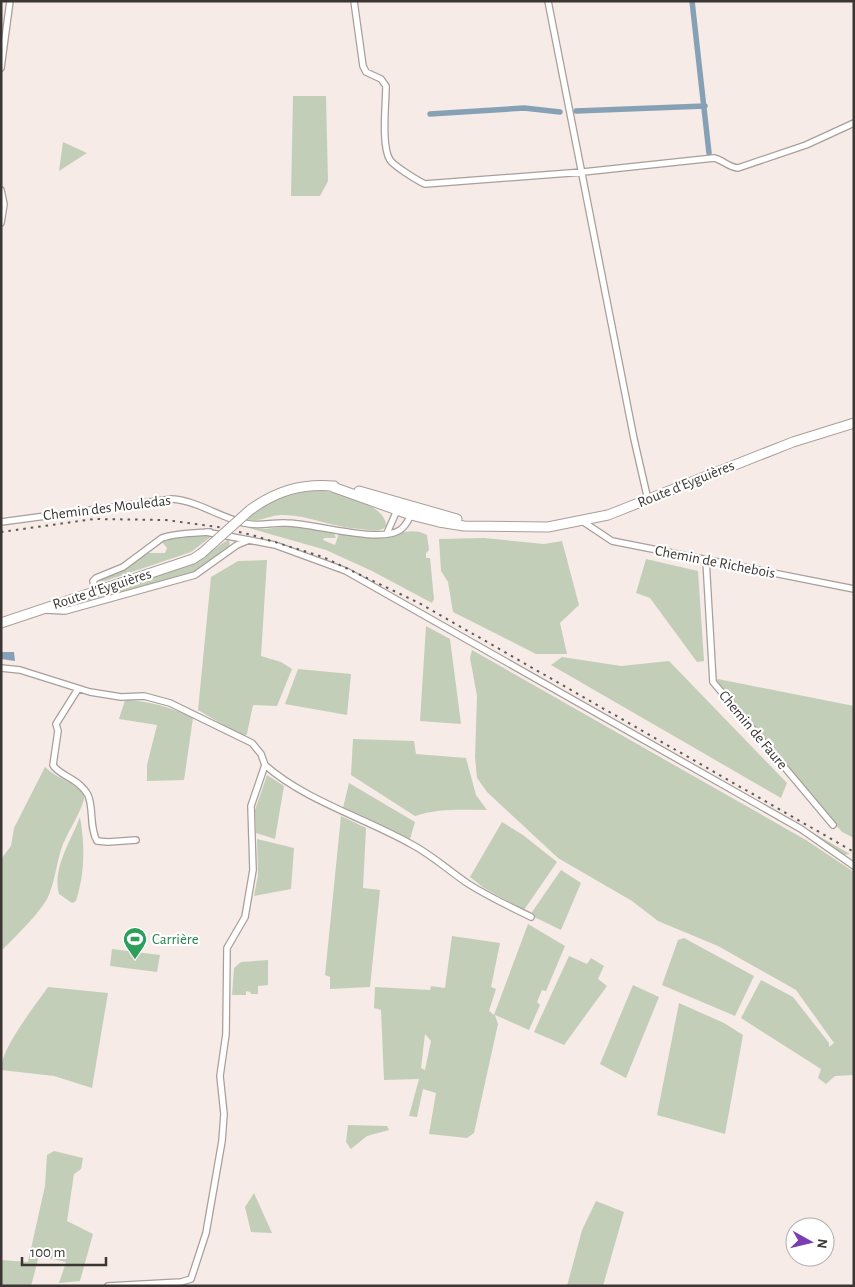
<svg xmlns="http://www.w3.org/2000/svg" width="855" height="1287" font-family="'Alegreya Sans',sans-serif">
	<rect width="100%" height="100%" fill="#f6ebe6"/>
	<path fill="#c3ceb9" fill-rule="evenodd" d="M293,96H326L328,181L320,196H291Z
		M63,142L87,153L59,171Z
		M317,490C334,491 387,504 386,526C381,533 369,530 361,529C333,528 307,514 280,515C268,516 258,523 246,519C268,500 289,493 317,490Z
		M297,525L334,533L336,538H324L323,540L335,545L339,533C350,535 363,538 374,538C393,538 410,525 427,535L429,550L426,553V558H430L434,599L432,603L372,571L326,550L245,527L265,529Z
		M201,535L212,536L191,552L99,583L101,578L125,569L148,553H165L167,548L162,542L164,540Z
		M484,538L544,544L562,541L579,605L560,623L567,654H536L453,612L448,582L441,571L439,539Z
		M229,539L230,547L204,568L193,573L62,607L207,554Z
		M646,559L698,571L704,661L697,662L650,598L636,593Z
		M267,560L261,656L281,662L292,669L277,706L253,705L247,734L244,737L198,710L211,577L238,561Z
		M426,626L450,639L461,724L420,721Z
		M472,650L806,840L854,872V1075L835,1076L826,1084L818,1078L821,1069L741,1018L761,980L793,997L829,1043V1047L834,1043L796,990L718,946L658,921L632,901L558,858L487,792L477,778L475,757L477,696L470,658Z
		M562,657L621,666L669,661L787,783L781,798L551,665Z
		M298,669L351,674L347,715L285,704Z
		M718,679L854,706V838L842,832L716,681Z
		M125,700C150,701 170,707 193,718L184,780L147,781V765L157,725L119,719Z
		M353,739L414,741L416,754L466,758L476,795L487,810C463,810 439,808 415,816L351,775Z
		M45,767C57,779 73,781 85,795C82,811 70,828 63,844C57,860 56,876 50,892C45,909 14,938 1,951V859L11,846L14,828Z
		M267,775L284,786L275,839L256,833L255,810Z
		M349,783L415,822L410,839L343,808Z
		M341,816L366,828L363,888L380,890L370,987L330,989V977L325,975Z
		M80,817C85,846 85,872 76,901L72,903L59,894C52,868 71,841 80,817Z
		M502,822L523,835L557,862L524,910L484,888L470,877Z
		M810,831L850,854L842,855Z
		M257,839L294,848L291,889L254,896L258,875Z
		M561,870L581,883L561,930L530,915Z
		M528,924L565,946L546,991L542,990L537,1002L540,1005L529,1030L495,1015L498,1024L474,1133L467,1138L429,1134L436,1093L423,1089L417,1117L409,1116L419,1079L384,1080L381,1010L374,1008L375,987L430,990L431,986L445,988L452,936L500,943L491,987L496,989L489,1011L494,1015ZM425,1034L431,1041L425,1070L421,1068Z
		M684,938L754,976L735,1016L662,985L678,940Z
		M112,949L160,955L157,972L110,966Z
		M569,956L587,964L591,958L604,966L598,979L607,986L564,1045L534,1032Z
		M268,960V985L258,986V994H251L250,992L246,991V995H232L234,968L241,962Z
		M633,985L659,997L626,1078L600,1064Z
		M48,987L108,993L92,1088L54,1076L1,1070C1,1048 35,1006 48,987Z
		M679,1003L724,1023L743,1035L725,1134L657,1115Z
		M348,1125L387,1126L389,1130L367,1136L351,1149L346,1142Z
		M54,1151L83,1158L81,1169L74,1174L67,1221L93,1234L80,1281L59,1283L66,1262L39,1256L31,1286H1V1260L28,1262L45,1186L47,1155Z
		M254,1193L272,1233L251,1232L245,1207Z
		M596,1201L624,1212L603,1286H567L582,1230Z"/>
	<path fill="#86a1b6" d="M1,652H14L15,661L1,659Z"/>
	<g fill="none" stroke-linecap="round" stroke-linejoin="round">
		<path stroke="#86a1b6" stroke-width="5.5" d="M692,1L709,153
			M576,111L705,106
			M430,114L524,108L560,112"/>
		<g stroke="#a99e99" stroke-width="8">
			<path id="minor" d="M354,1L363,66L366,72L381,79L386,86C386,103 381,146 390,160C394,166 418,181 425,184L583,172L714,158C723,160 728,167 738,168L806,145L854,123
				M548,1L634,439L648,500
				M1,68L10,1
				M1,190L4,204L1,223
				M582,521L612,541L854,589
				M1,522L172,499C198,501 219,517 244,523C259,527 272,522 286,523C313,523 379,544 400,530C405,527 408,521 411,515
				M206,532L275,545L346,571L801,829L854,866
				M387,533L398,508
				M706,560L713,682L833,825
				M95,592L93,581L96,578L123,567L162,538C175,533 195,533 210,532
				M46,610L65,611L195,575L237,545L249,540
				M1,668L20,670L90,692L121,697L144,696L170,703L252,743L261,754L265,765L251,806L253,870L245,917L227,948L226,1034L220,1076L224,1114L222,1141L206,1233L191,1279L181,1282L108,1286
				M78,689L56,724L58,731L53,765C59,776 79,778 88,795C94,809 89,827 97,841L108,842L136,840
				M265,765C304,800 365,818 411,844C432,855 448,870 467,883C487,896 509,906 531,917"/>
		</g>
		<g stroke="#a99e99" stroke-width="11">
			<path id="secondary" d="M330,486L411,515L439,522L464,526L548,527L608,515L793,442L854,423
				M359,491L457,519
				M250,510C276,491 302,483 334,486
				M1,623L193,559L202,553"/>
		</g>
		<use href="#minor" stroke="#fff" stroke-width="5.5"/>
		<use href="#secondary" stroke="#fff" stroke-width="9"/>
		<path stroke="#5f5956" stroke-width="2" stroke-dasharray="2.5 5" stroke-linecap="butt" d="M1,532L94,519L166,520L218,527L252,535L323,557L419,603L854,852"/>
		<g stroke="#a99e99" stroke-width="11" stroke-linecap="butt">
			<path id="secondary-bridge" d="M202,553L250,510"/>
		</g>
		<use href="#secondary-bridge" stroke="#fff" stroke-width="9"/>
	</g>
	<defs>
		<g id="stadium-pin" transform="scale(1.25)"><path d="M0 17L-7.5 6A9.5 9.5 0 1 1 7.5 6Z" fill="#2e9e5b" stroke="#fff"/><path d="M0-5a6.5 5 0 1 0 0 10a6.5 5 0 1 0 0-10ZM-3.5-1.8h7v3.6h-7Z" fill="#fff"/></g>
	</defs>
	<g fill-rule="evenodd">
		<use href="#stadium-pin" x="135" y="939"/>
	</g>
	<g text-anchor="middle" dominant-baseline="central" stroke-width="4.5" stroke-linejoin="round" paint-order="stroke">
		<g font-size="15" fill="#3b3634" stroke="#fff">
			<text transform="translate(686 484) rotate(-22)">Route d'Eyguières</text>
			<text transform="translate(107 508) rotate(-7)">Chemin des Mouledas</text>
			<text transform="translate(715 562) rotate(11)">Chemin de Richebois</text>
			<text transform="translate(102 589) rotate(-18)">Route d'Eyguières</text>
			<text transform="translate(753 730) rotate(50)">Chemin de Faure</text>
		</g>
		<g font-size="15" fill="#27864d" stroke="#fff" text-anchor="start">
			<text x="152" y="939">Carrière</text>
		</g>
	</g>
	<rect width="855" height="1287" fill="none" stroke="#3b3634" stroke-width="5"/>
	<g transform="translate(810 1242) rotate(98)"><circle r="24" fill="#ffffff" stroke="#b1afae"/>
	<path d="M0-4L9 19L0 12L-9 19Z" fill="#7b3db2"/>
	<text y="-8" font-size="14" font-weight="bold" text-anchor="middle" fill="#3b3634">N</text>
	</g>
	<path d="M22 1257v8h84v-8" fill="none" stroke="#3b3634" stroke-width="2.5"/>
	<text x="30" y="1257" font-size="15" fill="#3b3634" stroke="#ffffff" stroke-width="4" paint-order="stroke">100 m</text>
</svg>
